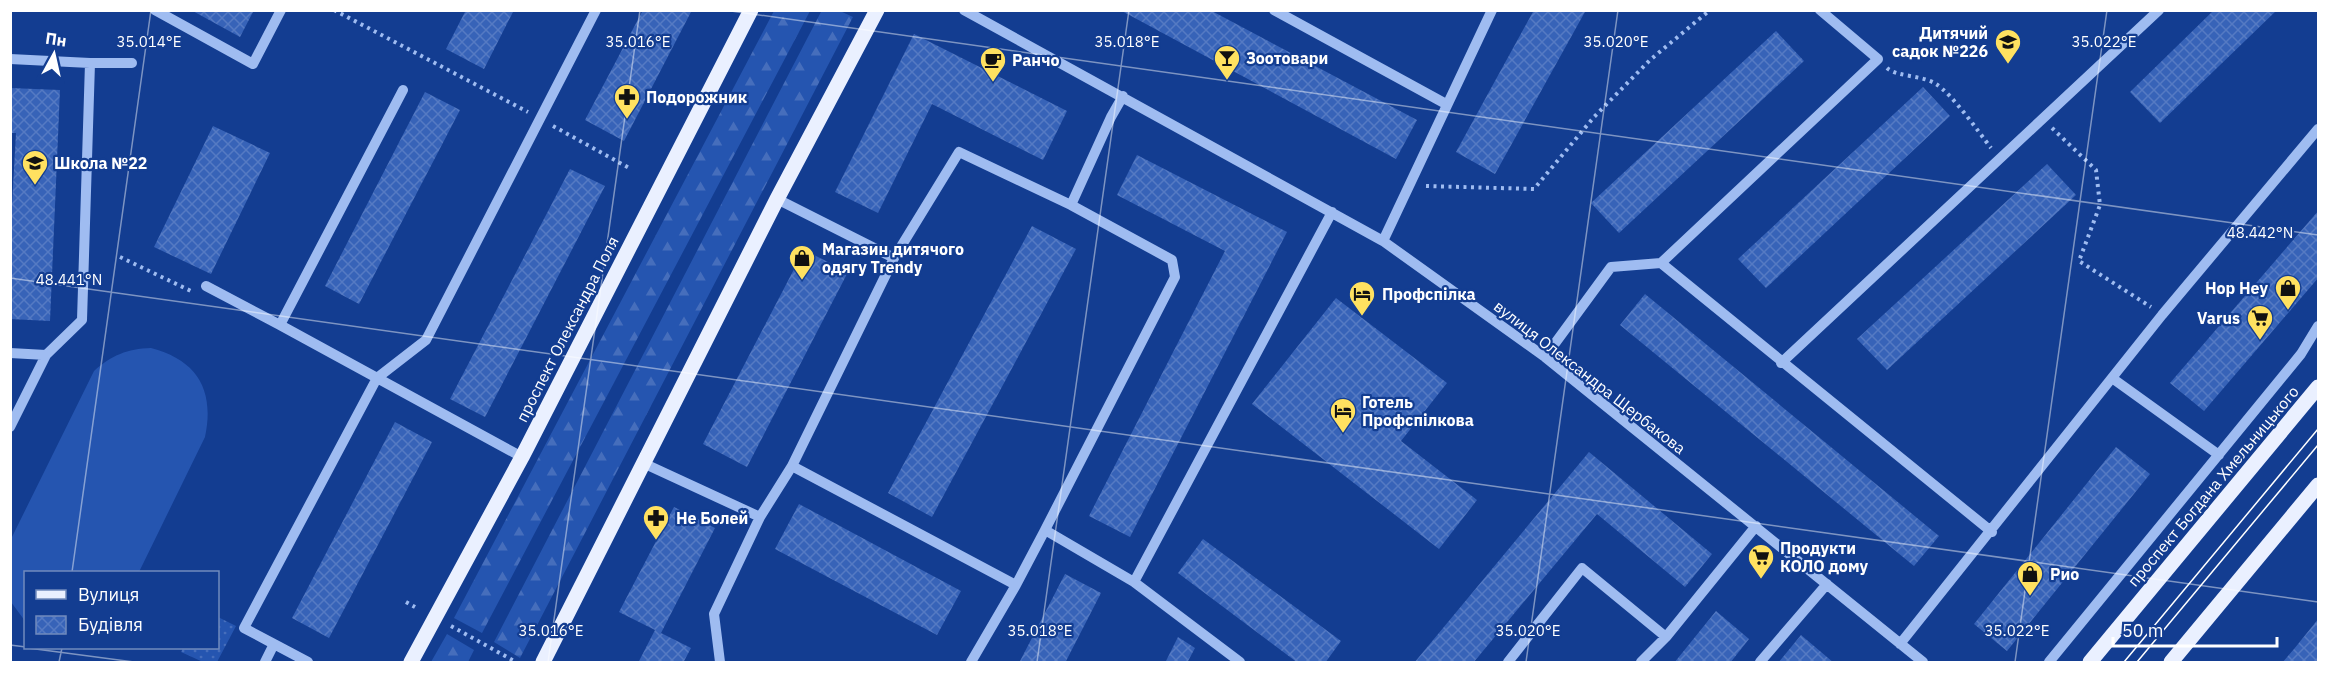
<svg xmlns="http://www.w3.org/2000/svg" width="2329" height="673" font-family="'IBM Plex Sans',sans-serif">
	<defs>
		<pattern id="green-dots" width="8" height="8" patternUnits="userSpaceOnUse" patternTransform="scale(1.5)"><rect width="8" height="8" fill="#2555b0"/><path d="M2 2h.1M6 6h.1" fill="none" stroke="#466ebc" stroke-width="1.8" stroke-linecap="round"/></pattern>
		<pattern id="forest-firs" width="22" height="20" patternUnits="userSpaceOnUse" patternTransform="scale(1.5)"><rect width="22" height="20" fill="#2555b0"/><path d="M5 1l3.5 6h-7zM16 11l3.5 6h-7z" fill="#466ebc"/></pattern>
		<pattern id="building-cross-hatch" width="8" height="8" patternUnits="userSpaceOnUse" patternTransform="scale(1.5)"><rect width="8" height="8" fill="#3763b8"/><path d="M0 0l8 8M0 8l8-8" fill="none" stroke="#557ac3"/></pattern>
	</defs>
	<rect width="100%" height="100%" fill="#133d91"/>
	<path fill="url(#green-dots)" d="M218,617L236,626L217,662H203L181,652L183,648H218Z"/>
	<path fill="url(#forest-firs)" d="M822,10L840,11L853,17L520,658L494,642Z
		M774,11H810L482,633L454,618Z
		M447,634L474,650L468,662H431Z"/>
	<path fill="#2555b0" d="M151,348C197,360 215,390 205,437L139,572H26L25,621L11,602V539L94,371C112,355 127,349 151,348Z"/>
	<path fill="url(#building-cross-hatch)" d="M191,10H254L240,37Z
		M466,10H514L484,69L446,49Z
		M643,10H692L624,141L585,120Z
		M1120,10H1210L1417,120L1396,159Z
		M1534,10H1586L1495,174L1456,152Z
		M2214,10H2277L2160,123L2130,92Z
		M1776,31L1804,61L1619,233L1591,203Z
		M914,34L1067,111L1043,160L932,104L878,213L835,192Z
		M1923,87L1950,116L1766,288L1738,259Z
		M10,88L60,90L50,321L10,319V240L16,133H10Z
		M425,92L460,110L359,304L325,286Z
		M213,126L270,153L211,274L154,247Z
		M1137,155L1287,232L1130,537L1089,516L1225,251L1117,195Z
		M2047,164L2076,195L1887,370L1857,339Z
		M570,169L605,186L485,417L450,399Z
		M2319,210V277L2204,411L2170,383Z
		M1032,226L1076,249L932,517L888,493Z
		M804,250L848,272L747,467L703,444Z
		M1645,294L1939,536L1914,566L1620,325Z
		M1336,298L1447,383L1401,441L1477,500L1439,549L1252,404Z
		M395,422L432,442L329,638L292,618Z
		M2116,447L2150,474L2007,651L1974,624Z
		M1589,452L1712,554L1685,587L1597,514L1473,663H1414Z
		M799,504L961,591L937,635L775,549Z
		M674,507L715,528L661,633L691,648L683,663H638L655,630L619,612Z
		M1203,539L1341,641L1325,663H1298L1178,573Z
		M1065,574L1101,593L1065,663H1019Z
		M1716,611L1749,639L1730,663H1674Z
		M2319,618V663H2282L2294,649Z
		M1801,635L1834,663H1778Z
		M1178,637L1195,648L1187,663H1165Z"/>
	<g fill="none" stroke-linecap="round" stroke-linejoin="round">
		<path stroke="#9fbcf1" stroke-width="4" stroke-dasharray="3 4.5" stroke-linecap="butt" d="M334,10L528,112
			M1887,68C1897,77 1922,75 1936,84C1952,94 1978,131 1991,148
			M553,126L631,169
			M2052,128L2096,170L2100,205L2079,261L2151,307
			M1426,186L1534,189L1594,117L1650,60L1710,10
			M120,257L191,291
			M406,602L415,607
			M451,626L516,662"/>
		<path stroke="#9fbcf1" stroke-width="10" d="M155,10L253,64L281,10
			M964,10L1383,241L1545,357L1923,662
			M1274,10L1446,104
			M10,59L90,63L82,320L46,355L10,427
			M90,63H132
			M403,90L280,325L522,457
			M777,199L894,258L792,466
			M1071,205L1111,117L1123,96
			M1383,241L1492,10
			M894,258L959,152L1071,205L1172,260L1175,277L1045,530
			M1661,263L1992,532
			M206,286L280,325
			M10,353L46,355
			M1545,357L1611,267L1661,263L1878,59L1820,10
			M1781,363L2159,10
			M2112,378L2219,455
			M643,463L760,517L792,466L1016,585L1045,530L1134,582L1240,662
			M1134,582L1332,212
			M274,644L308,662
			M1900,644L2162,315L2318,129
			M265,662L274,644L244,628L377,378L426,340L596,10
			M720,662L714,614L760,517
			M971,662L1016,585
			M1508,662L1582,568L1666,637
			M1641,662L1666,637L1756,526
			M1760,662L1827,584
			M2049,662L2301,354L2318,326"/>
		<path stroke="#eaf0ff" stroke-width="15" d="M411,662L522,457L751,10
			M543,662L777,199L877,10
			M2090,662L2318,387
			M2171,662L2318,485"/>
		<path stroke="#fff" stroke-width="1.5" d="M2124,662L2318,429
			M2137,662L2318,445"/>
	</g>
	<path fill="none" stroke="#fff" stroke-width="1.5" stroke-opacity="0.45" d="M724,10L2318,235M10,278L2318,602M72,572L151,10M10,645L26,647M28,648L134,662M59,662L62,648M548,662L640,10M1037,662L1129,10M1526,662L1618,10M2015,662L2107,10"/>
	<defs>
		<g id="school-pin" transform="scale(1.35)"><path d="M0 17L-7.5 6A9.5 9.5 0 1 1 7.5 6Z" fill="#ffe160" stroke="#133d91"/><path d="M0-5L7-2L0 1L-7-2ZM-4 1L0 2.5L4 1V4Q0 6-4 4Z" fill="#111"/></g>
		<g id="bar-pin" transform="scale(1.35)"><path d="M0 17L-7.5 6A9.5 9.5 0 1 1 7.5 6Z" fill="#ffe160" stroke="#133d91"/><path d="M-6-5H6L.8 .8V4.5H3.5V6h-7V4.5H-.8V.8Z" fill="#111"/></g>
		<g id="cafe-pin" transform="scale(1.35)"><path d="M0 17L-7.5 6A9.5 9.5 0 1 1 7.5 6Z" fill="#ffe160" stroke="#133d91"/><path d="M-5.5-4.5H6V0H3Q3 3.5 0 3.5H-2.5Q-5.5 3.5-5.5 0ZM3-3.2v2h1.7v-2ZM-6 4.5H4V6H-6Z" fill="#111"/></g>
		<g id="pharmacy-pin" transform="scale(1.35)"><path d="M0 17L-7.5 6A9.5 9.5 0 1 1 7.5 6Z" fill="#ffe160" stroke="#133d91"/><path d="M-2-6h4v4h4v4h-4v4h-4v-4h-4v-4h4Z" fill="#111"/></g>
		<g id="shop-pin" transform="scale(1.35)"><path d="M0 17L-7.5 6A9.5 9.5 0 1 1 7.5 6Z" fill="#ffe160" stroke="#133d91"/><path d="M-5-2.5h2.3a2.7 3.5 0 0 1 5.4 0H5L5.5 6h-11ZM-1.5-2.5h3a1.5 2.3 0 0 0-3 0Z" fill="#111"/></g>
		<g id="hotel-pin" transform="scale(1.35)"><path d="M0 17L-7.5 6A9.5 9.5 0 1 1 7.5 6Z" fill="#ffe160" stroke="#133d91"/><path d="M-6-4.5h1.5V1H6V5H4.5V3h-9V5H-6ZM-4 0a1.8 1.8 0 1 1 3.6 0ZM.5 0V-2.5h3Q6-2.5 6 0Z" fill="#111"/></g>
		<g id="supermarket-pin" transform="scale(1.35)"><path d="M0 17L-7.5 6A9.5 9.5 0 1 1 7.5 6Z" fill="#ffe160" stroke="#133d91"/><path d="M-6-5.5h2.5l.6 2H6L4.5 2H-2.5L-4.4-4H-6ZM-1.5 3.2a1.3 1.3 0 1 0 .1 0ZM3 3.2a1.3 1.3 0 1 0 .1 0Z" fill="#111"/></g>
	</defs>
	<g fill-rule="evenodd">
		<use href="#school-pin" x="2008" y="42"/>
		<use href="#bar-pin" x="1227" y="58"/>
		<use href="#cafe-pin" x="993" y="60"/>
		<use href="#pharmacy-pin" x="627" y="97"/>
		<use href="#school-pin" x="35" y="163"/>
		<use href="#shop-pin" x="802" y="258"/>
		<use href="#shop-pin" x="2288" y="288"/>
		<use href="#hotel-pin" x="1362" y="294"/>
		<use href="#supermarket-pin" x="2260" y="318"/>
		<use href="#hotel-pin" x="1343" y="411"/>
		<use href="#pharmacy-pin" x="656" y="518"/>
		<use href="#supermarket-pin" x="1761" y="557"/>
		<use href="#shop-pin" x="2030" y="574"/>
	</g>
	<g text-anchor="middle" dominant-baseline="central" stroke-width="4.5" stroke-linejoin="round" paint-order="stroke">
		<g font-size="16" font-weight="bold" fill="#fff" stroke="#133d91" text-anchor="start">
			<text x="1988" y="33" text-anchor="end">Дитячий<tspan x="1988" dy="18">садок №226</tspan></text>
			<text x="1246" y="58">Зоотовари</text>
			<text x="1012" y="60">Ранчо</text>
			<text x="646" y="97">Подорожник</text>
			<text x="54" y="163">Школа №22</text>
			<text x="822" y="249">Магазин дитячого<tspan x="822" dy="18">одягу Trendy</tspan></text>
			<text x="2268" y="288" text-anchor="end">Hop Hey</text>
			<text x="1382" y="294">Профспілка</text>
			<text x="2240" y="318" text-anchor="end">Varus</text>
			<text x="1362" y="402">Готель<tspan x="1362" dy="18">Профспілкова</tspan></text>
			<text x="676" y="518">Не Болей</text>
			<text x="1780" y="548">Продукти<tspan x="1780" dy="18">КОЛО дому</tspan></text>
			<text x="2050" y="574">Рио</text>
		</g>
		<g font-size="16" fill="#fff" stroke="#133d91">
			<text transform="translate(567 329) rotate(-63)">проспект Олександра Поля</text>
			<text transform="translate(1590 377) rotate(38)">вулиця Олександра Щербакова</text>
			<text transform="translate(2213 486) rotate(-50)">проспект Богдана Хмельницького</text>
		</g>
	</g>
	<g font-size="15" text-anchor="middle" fill="#fff" stroke="#133d91" stroke-width="4.5" stroke-linejoin="round" paint-order="stroke">
		<text x="149" y="47">35.014°E</text>
		<text x="638" y="47">35.016°E</text>
		<text x="1127" y="47">35.018°E</text>
		<text x="1616" y="47">35.020°E</text>
		<text x="2104" y="47">35.022°E</text>
		<text x="2260" y="238">48.442°N</text>
		<text x="69" y="285">48.441°N</text>
		<text x="551" y="636">35.016°E</text>
		<text x="1040" y="636">35.018°E</text>
		<text x="1528" y="636">35.020°E</text>
		<text x="2017" y="636">35.022°E</text>
	</g>
	<rect width="2329" height="673" fill="none" stroke="#ffffff" stroke-width="24"/>
	<rect x="24" y="571" width="195" height="78" fill="#133d91" stroke="#718bbd" stroke-width="1.5"/>
	<rect x="36" y="590" width="30" height="9" fill="#eaf0ff" stroke="#718bbd" stroke-width="1.5"/>
	<text x="78" y="601" font-size="18" fill="#ffffff">Вулиця</text>
	<rect x="36" y="616" width="30" height="18" fill="url(#building-cross-hatch)" stroke="#718bbd" stroke-width="1.5"/>
	<text x="78" y="631" font-size="18" fill="#ffffff">Будівля</text>
	<g transform="translate(54 54) rotate(8)" stroke="#133d91" stroke-width="4.5" paint-order="stroke">
	<path d="M0-4.5L10 22L0 15L-10 22Z" fill="#ffffff"/>
	<text y="-9" font-size="16" font-weight="bold" text-anchor="middle" fill="#ffffff">Пн</text>
	</g>
	<path d="M2113 637v9h164v-9" fill="none" stroke="#ffffff" stroke-width="3"/>
	<text x="2122" y="637" font-size="18" fill="#ffffff" stroke="#133d91" stroke-width="4.5" paint-order="stroke">50 m</text>
</svg>
